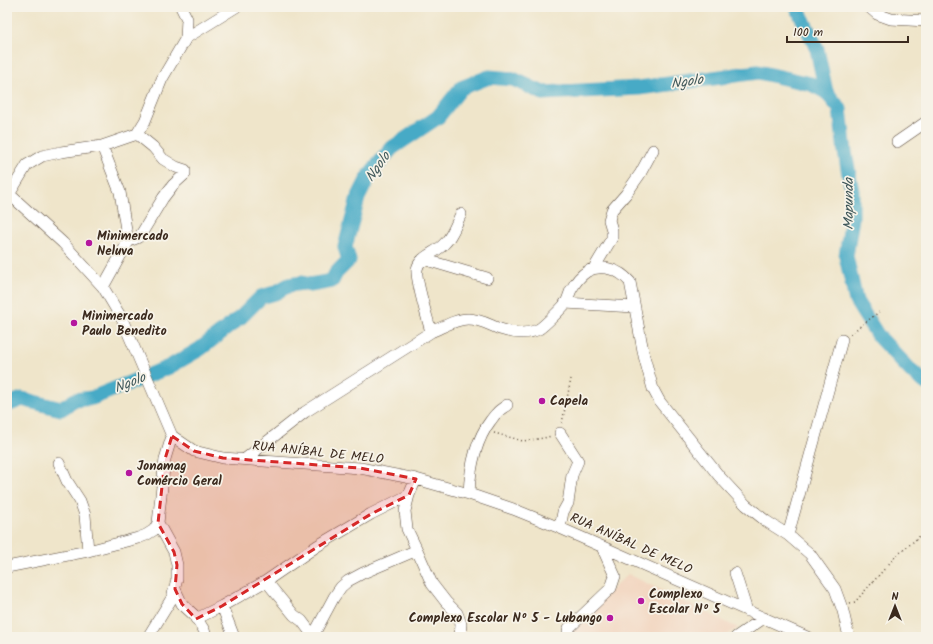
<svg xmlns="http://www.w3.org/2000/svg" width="933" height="644" font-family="Kalam,sans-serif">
	<rect width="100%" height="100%" fill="#f7f3e8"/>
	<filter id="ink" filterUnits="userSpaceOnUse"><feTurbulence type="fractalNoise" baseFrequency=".025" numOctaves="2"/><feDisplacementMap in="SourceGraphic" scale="8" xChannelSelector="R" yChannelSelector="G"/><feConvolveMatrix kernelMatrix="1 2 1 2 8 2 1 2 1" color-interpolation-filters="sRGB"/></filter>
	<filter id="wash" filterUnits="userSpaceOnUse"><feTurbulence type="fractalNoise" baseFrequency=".012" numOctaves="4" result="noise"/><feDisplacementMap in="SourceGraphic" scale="16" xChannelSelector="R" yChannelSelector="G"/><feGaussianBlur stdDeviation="0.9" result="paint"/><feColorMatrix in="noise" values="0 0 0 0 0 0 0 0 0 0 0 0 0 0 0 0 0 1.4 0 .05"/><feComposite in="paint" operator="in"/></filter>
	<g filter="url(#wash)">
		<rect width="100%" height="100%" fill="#efe5ca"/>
		<path fill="#f2d4be" d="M628,574L738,628L723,637H573L569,630Z"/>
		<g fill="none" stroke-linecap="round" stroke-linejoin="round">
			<path stroke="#46aac6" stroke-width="15" d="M797,7L817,49L826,92L840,109L845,152L852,191V218L846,256L856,301L878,336L913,373L926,383
				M7,405L22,399L61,409L75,400L92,398L169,367L200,349L241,317L261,297L275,293L289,285L302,283L310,285L332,281L336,273L349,260L345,247L358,198L370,174L392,148L438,117L461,88L489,77L513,79L543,93L639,88L758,72L811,84L826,92"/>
		</g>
	</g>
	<g filter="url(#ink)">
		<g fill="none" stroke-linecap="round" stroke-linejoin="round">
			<g stroke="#564638" stroke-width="12">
				<path id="minor" d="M869,7L877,14L891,19L926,21
					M186,38L236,7
					M897,142L926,122
					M102,146L120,192L128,242
					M7,192L63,243L103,287L122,319L172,436L194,451L223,458L360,468L416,479L469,494L513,509L560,528L807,637
					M10,193L27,165L42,156L61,152L102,146L137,134L145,121L162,79L186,38L187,19L181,7
					M423,259L487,278
					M594,268L612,238V230L609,220L612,210L626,194L640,174L653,150
					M103,287L128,242C132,239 137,239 140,236L163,198L173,185L185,174V170L176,167L163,159L153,147L137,134
					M565,303L634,307
					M431,332C428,320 415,279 417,269C420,256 436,253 444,244C452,237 456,224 461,214
					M560,433L578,461L572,475L568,503L563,512L560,528
					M245,459L305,412L431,332C443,327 456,319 468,319C481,319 489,325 500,329C512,333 527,335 539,329C544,326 561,309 565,304C568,300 569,294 571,290C580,274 591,264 610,269C618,271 624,275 630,282L644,356L653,389L660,402L719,476L746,505L766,521L788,535L810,554L835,589L843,611L849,637
					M59,463L67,481L80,501L85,515L88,551
					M416,479L409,495L405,511L407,529L417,550L432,584L446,602L457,613L461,624L460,637
					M469,494C470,468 475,441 491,420C493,418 494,415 497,413C499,410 503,408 507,405
					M788,535L842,340
					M7,567L88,551L138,538L146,535L154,530L158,523L165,459L172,436
					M735,573L747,611
					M266,581L294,615L302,621L314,637
					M175,589L182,604L195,616L204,630L206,637
					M222,606L234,637
					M196,619L222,606L266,581L317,546L371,514L409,495
					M313,636L334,597L341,587L348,581L363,573L417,550
					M148,637L172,598L177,579V565L174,552L158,523
					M571,637L568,631L569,628L611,588L615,576L602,547
					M736,637L764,618"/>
			</g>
			<path stroke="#564638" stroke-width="1.5" stroke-dasharray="1 3" stroke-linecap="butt" d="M850,334L879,312
				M562,423L571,379
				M494,433L523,441L544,438L551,436
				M850,603L855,602L895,557L926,531"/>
			<use href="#minor" stroke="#fff" stroke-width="11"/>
		</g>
	</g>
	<path fill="#d62828" fill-opacity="0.2" stroke="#d62828" stroke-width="3" stroke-dasharray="8 5" stroke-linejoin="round" d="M172,436L194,451L223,458L360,468L416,479L409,495L371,514L222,606L196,619L182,604L175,589L177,565L174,552L158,523L165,459Z"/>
	<g fill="#b5179e" stroke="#f7f3e8" stroke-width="1.5">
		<circle cx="89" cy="243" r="4"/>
		<circle cx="74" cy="323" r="4"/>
		<circle cx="542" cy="401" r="4"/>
		<circle cx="129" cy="473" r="4"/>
		<circle cx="641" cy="601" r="4"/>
		<circle cx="610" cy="618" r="4"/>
	</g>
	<g text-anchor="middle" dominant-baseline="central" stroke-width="3.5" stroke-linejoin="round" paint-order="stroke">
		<g font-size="13" font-weight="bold" fill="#3b2a1e" stroke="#f7f3e8" text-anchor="start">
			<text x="97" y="236">Minimercado<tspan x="97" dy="15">Neluva</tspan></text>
			<text x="82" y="316">Minimercado<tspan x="82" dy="15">Paulo Benedito</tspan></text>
			<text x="550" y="401">Capela</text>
			<text x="137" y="466">Jonamag<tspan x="137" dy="15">Comércio Geral</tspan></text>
			<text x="649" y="594">Complexo<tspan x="649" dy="15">Escolar Nº 5</tspan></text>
			<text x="602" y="618" text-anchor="end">Complexo Escolar Nº 5 - Lubango</text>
		</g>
		<g font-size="13" fill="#3b2a1e" stroke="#f7f3e8">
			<text transform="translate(318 453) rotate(6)">RUA ANÍBAL DE MELO</text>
			<text transform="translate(631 544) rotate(24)">RUA ANÍBAL DE MELO</text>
		</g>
		<g font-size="14" font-style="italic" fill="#3f5759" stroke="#f7f3e8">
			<text transform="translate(687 82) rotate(-8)">Ngolo</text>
			<text transform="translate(378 167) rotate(-55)">Ngolo</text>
			<text transform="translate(849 204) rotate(-90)">Mapunda</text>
			<text transform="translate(130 383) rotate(-22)">Ngolo</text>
		</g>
	</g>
	<rect width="933" height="644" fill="none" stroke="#f7f3e8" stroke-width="24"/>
	<g transform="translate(895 606)" stroke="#f7f3e8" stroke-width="3" paint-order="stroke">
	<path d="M0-3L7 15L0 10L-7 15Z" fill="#3b2a1e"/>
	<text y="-6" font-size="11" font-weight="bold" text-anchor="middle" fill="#3b2a1e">N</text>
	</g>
	<path d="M787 36v6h121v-6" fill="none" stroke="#3b2a1e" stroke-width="2"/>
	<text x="793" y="36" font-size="12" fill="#3b2a1e" stroke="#f7f3e8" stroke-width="3" paint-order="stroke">100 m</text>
</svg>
